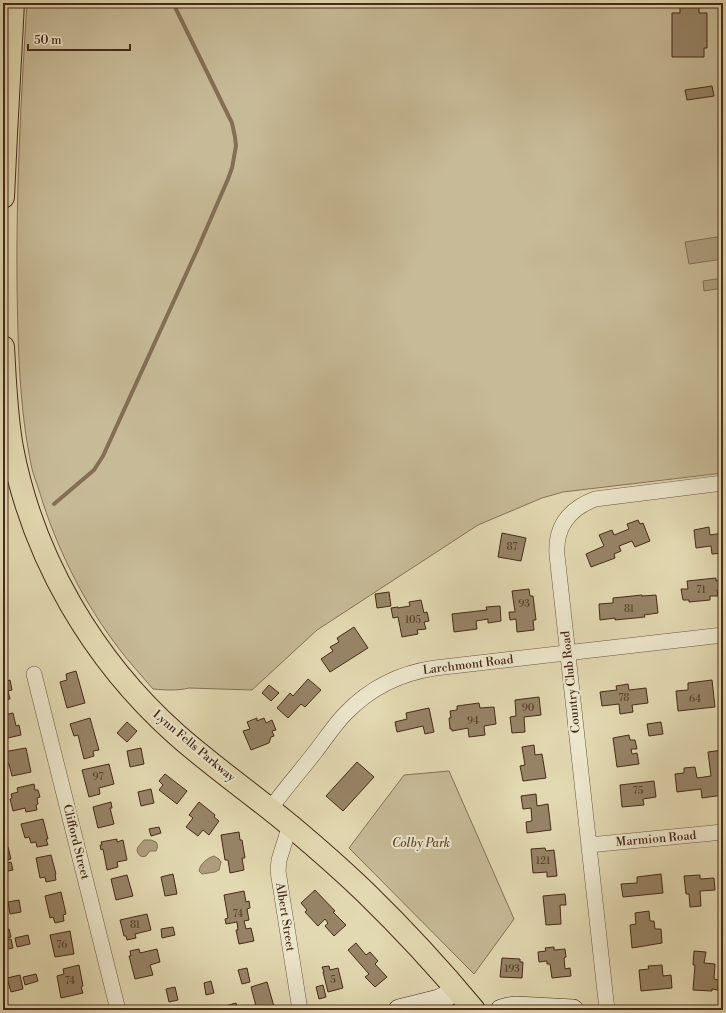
<svg xmlns="http://www.w3.org/2000/svg" width="726" height="1013" font-family="'Libre Bodoni',serif">
	<rect width="100%" height="100%" fill="#e2d8b1"/>
	<filter id="stains"><feTurbulence type="fractalNoise" baseFrequency=".005" numOctaves="4"/><feColorMatrix values="0 0 0 0 .2 0 0 0 0 .09 0 0 0 0 .02 0 0 0 .5 -.17"/></filter>
	<radialGradient id="worn" r=".72"><stop offset=".6" stop-color="#630" stop-opacity="0"/><stop offset="1" stop-color="#630" stop-opacity=".3"/></radialGradient>
	<path fill="#c7ba97" stroke="#867257" d="M27,3H723V473L563,492L542,498L478,525L317,630L252,690L189,688C177,691 165,690 153,689C142,676 130,663 120,650C86,606 60,555 43,503C40,492 35,480 32,469C19,408 18,346 17,285C16,191 21,97 27,3Z
		M449,771L514,919L474,974L349,848L404,775Z"/>
	<path fill="#ad9d7d" stroke="#846f54" d="M723,236V259L689,264L685,242Z
		M723,278V288L704,291L703,281Z
		M144,840H151L156,842C158,845 158,847 156,851H150L146,856C141,858 138,855 137,850L138,847Z
		M214,856L219,859L221,862L219,870L215,872L202,874L199,871C200,864 207,858 214,856Z"/>
	<g fill="none" stroke-linecap="round" stroke-linejoin="round">
		<path stroke="#846f54" stroke-width="4" d="M54,504L94,470L103,456L198,248L228,179L232,168L236,146L235,137L232,123L173,3"/>
	</g>
	<path fill="#978467" stroke="#462a17" d="M680,3H699V13H707V48H704V57H672V13H680Z
		M712,86L714,96L687,100L685,90Z
		M638,520L640,524L643,523L650,541L635,547L632,541L619,546L621,551L614,554L615,558L591,567L586,554L604,546L599,535L612,530L614,535L629,529L627,524Z
		M709,527L710,535L723,533V553L712,554L711,546L696,548L694,530Z
		M502,533L526,538L521,561L498,557Z
		M716,578V581L723,580V590H717L718,596H710V600L689,602V600H683L681,589H688L687,581Z
		M529,589L530,596H533L536,620H533L534,630L517,632L516,619L510,620L509,612H515L512,591Z
		M389,592L391,606L377,608L375,594Z
		M642,595V596L656,595L658,613L644,615L645,617L615,620V618L600,620L599,604L613,603V598Z
		M421,600L424,613L427,612L429,621L424,622L426,629L417,630L418,634L402,637L398,617L393,618L391,608L398,607V608L410,606L409,602Z
		M500,606L501,621L488,623V619L476,621L477,629L454,632L452,614L487,610L486,607Z
		M354,627L368,648L330,672L321,659L333,651L330,647L339,642L337,638Z
		M76,671L85,703L67,708L60,682L67,680L66,674Z
		M308,679L321,690L305,707L301,704L288,718L277,708L290,693L293,696Z
		M10,680L12,690L8,691L10,699L3,700V682Z
		M712,680L715,707L678,711L676,691L688,690V683Z
		M628,684L629,690L646,688L648,703L632,705L633,712L620,714L619,704L602,706L600,692L617,690L616,686Z
		M269,685L279,693L271,701L262,693Z
		M539,697L541,715L524,717L525,732L512,733L510,717L516,716L515,700Z
		M479,703L480,708L494,707L496,724L484,726L485,735L469,737L468,728L452,731V729H450L449,718H451L450,711L457,710V706Z
		M429,708L434,732L425,734L423,726L397,732L395,722L407,719L406,713Z
		M13,713L16,726L19,725L21,735L3,739V715Z
		M90,718L99,750L93,751L94,756L84,759L78,735L74,736L70,724Z
		M257,718V721L264,718L266,723L272,720L276,730L272,731L274,736L271,737L269,743L251,750L243,731L250,729L247,722Z
		M127,722L137,731L127,742L117,733Z
		M661,722L663,734L649,736L647,724Z
		M629,735L630,740H635L637,749H631L632,754L637,753L639,764L617,767L613,738Z
		M534,745L535,755L542,754L546,778L523,781L520,766L525,765L522,747Z
		M26,748L31,772L12,776L9,764L3,765V752Z
		M141,748L144,764L130,767L127,751Z
		M723,750V795L702,798L701,789L677,792L675,774L684,773V768L695,767L697,778L711,776L708,752Z
		M357,762L374,777L343,811L326,796Z
		M109,764L114,784L99,788L100,794L89,797L82,770Z
		M165,774L187,791L177,804L159,790L163,785L159,781Z
		M654,781L656,797L643,799L644,805L622,807L620,785Z
		M34,784L35,790H38L40,797L37,798L38,804L36,805L37,810L26,812L25,808L13,811L10,799L12,798L11,794L18,792L17,788Z
		M151,789L154,803L141,806L138,792Z
		M536,794L537,806L548,804L551,830L527,833L526,822L532,821L531,808L523,809L521,796Z
		M111,802L112,808H110L114,824L98,828L93,807Z
		M199,802L215,815L214,817L219,821L209,835L203,830L198,836L186,827L193,818L189,815Z
		M43,819L48,839H46L48,845L37,847L36,842L31,843L29,837L25,838L21,824Z
		M159,827L161,833L151,836L149,829Z
		M239,832L240,840H242L245,858H242L244,870L230,873L228,860H225L221,835Z
		M117,839V842L123,840L127,860L117,862L118,867L107,870L103,849L101,850L100,845H102L101,842Z
		M8,847L11,859L3,861V848Z
		M545,848L546,851L554,850L557,876L547,877V872L533,873L531,849Z
		M51,855L56,874H55L56,880L46,882L45,877L40,878L36,858Z
		M11,862L13,870L3,872V864Z
		M173,874L177,894L165,896L161,877Z
		M661,874L663,893L623,897L621,884L637,883V877Z
		M127,875L133,896L116,900L111,879Z
		M700,875V879L714,878L715,890L700,891L701,906L690,907L689,894H686L684,876Z
		M315,890L335,911L333,912L346,925L334,936L325,926L328,923L325,919L318,926L305,912L307,910L301,903Z
		M244,891L246,902L249,901L250,908L247,909L249,920L244,921L246,929L251,928L254,941L239,944L236,930H238L237,922L226,924L225,919L228,918L224,895Z
		M61,892L66,914L63,915L64,921L55,923L53,917L50,918L45,896Z
		M565,894L566,905H560L561,924L546,925L543,896Z
		M19,900L21,912L10,914L8,902Z
		M649,911L650,921H654L655,929H661L662,943L632,948L630,925L636,924L635,913Z
		M147,914L151,930L135,934L136,938L127,940L126,936H124L120,920Z
		M173,927L175,935L162,938L161,929Z
		M9,929L11,937L3,939V930Z
		M70,931L74,954L55,957L50,935Z
		M28,935L30,944L17,947L15,938Z
		M11,939L13,948L3,950V940Z
		M356,943L366,955L370,952L378,961L375,964L387,977L375,987L365,977L369,974L348,950Z
		M554,947V950L565,949L566,957L564,958L565,969L570,968L571,976L552,978L550,964H547V961L539,962L538,952L546,951L545,948Z
		M139,949L140,953L157,949L160,962L150,965L153,975L135,979L129,956H131L130,951Z
		M694,951L706,952L704,963L715,964L714,979L719,980L718,990L712,989V991L693,990L695,965H693Z
		M502,958L520,959V962H523L522,978L500,977Z
		M79,965L83,986L81,987L83,993L61,998L57,976L64,974L63,969Z
		M662,965L663,976L671,975L672,988L641,991L639,970L649,969L648,966Z
		M329,966L330,970L338,968L343,988L328,992L323,972H324L322,967Z
		M247,968L250,982L242,984L238,970Z
		M36,974L38,981L25,985L23,977Z
		M20,975L23,989L11,992L7,978Z
		M211,981L214,993L206,995L204,983Z
		M267,982L275,1010H257L251,987Z
		M323,985L326,997L319,999L316,987Z
		M175,987L178,1000L169,1002L166,989Z
		M236,1003L237,1007L242,1006L243,1010H219L218,1008Z
		M159,1006L160,1010H146V1009Z"/>
	<g fill="none" stroke-linecap="round" stroke-linejoin="round">
		<g stroke="#6d563e" stroke-width="16">
			<path id="street" d="M34,674L118,1010
				M270,809C285,789 301,770 316,751C326,738 335,724 346,713C370,688 401,673 435,668L723,635
				M290,825L279,860L278,871L300,1010
				M589,845L723,832
				M607,1010L557,555C555,527 569,509 595,499L723,483"/>
		</g>
		<g stroke="#462a17" stroke-width="22">
			<path id="secondary" d="M399,1010L439,1000L445,997L456,989
				M501,1010L508,1008L516,1007L573,1010"/>
		</g>
		<g stroke="#462a17" stroke-width="24">
			<path id="primary" d="M3,197L6,134L13,3
				M3,347C5,381 6,415 12,448C33,558 93,660 176,734C213,767 254,795 292,827C317,848 341,869 365,892C403,929 440,969 474,1010"/>
		</g>
		<use href="#street" stroke="#ece6cc" stroke-width="15"/>
		<use href="#secondary" stroke="#ece6cc" stroke-width="21"/>
		<use href="#primary" stroke="#e2d8b1" stroke-width="22"/>
	</g>
	<g text-anchor="middle" dominant-baseline="central" stroke-width="4" stroke-linejoin="round" paint-order="stroke">
		<g font-size="10" fill="#5a402b">
			<text x="512" y="547">87</text>
			<text x="701" y="590">71</text>
			<text x="524" y="604">93</text>
			<text x="629" y="609">81</text>
			<text x="413" y="620">105</text>
			<text x="624" y="698">78</text>
			<text x="695" y="699">64</text>
			<text x="528" y="708">90</text>
			<text x="473" y="721">94</text>
			<text x="98" y="777">97</text>
			<text x="638" y="791">75</text>
			<text x="543" y="861">121</text>
			<text x="238" y="914">74</text>
			<text x="135" y="925">81</text>
			<text x="62" y="945">76</text>
			<text x="512" y="969">193</text>
			<text x="333" y="980">5</text>
			<text x="70" y="981">74</text>
		</g>
		<g font-size="12" fill="#462a17" stroke="#ece6cc">
			<text transform="translate(468 665) rotate(-7)">Larchmont Road</text>
			<text transform="translate(571 682) rotate(-96)">Country Club Road</text>
			<text transform="translate(194 746) rotate(40)">Lynn Fells Parkway</text>
			<text transform="translate(656 839) rotate(-5)">Marmion Road</text>
			<text transform="translate(76 842) rotate(76)">Clifford Street</text>
			<text transform="translate(285 917) rotate(81)">Albert Street</text>
		</g>
		<g font-size="12" font-style="italic" fill="#604731" stroke="#ece6cc">
			<text x="421" y="843">Colby Park</text>
		</g>
	</g>
	<rect width="726" height="1013" fill="none" stroke="#e2d8b1" stroke-width="16"/>
	<rect x="4" y="4" width="718" height="1005" fill="none" stroke="#462a17" stroke-width="2"/>
	<rect x="8" y="8" width="710" height="997" fill="none" stroke="#462a17"/>
	<path d="M28 44v6h102v-6" fill="none" stroke="#462a17" stroke-width="2"/>
	<text x="34" y="44" font-size="12" fill="#462a17" stroke="#ece6cc" stroke-width="3" paint-order="stroke">50 m</text>
	<rect width="100%" height="100%" filter="url(#stains)"/>
	<rect width="100%" height="100%" fill="url(#worn)"/>
</svg>
